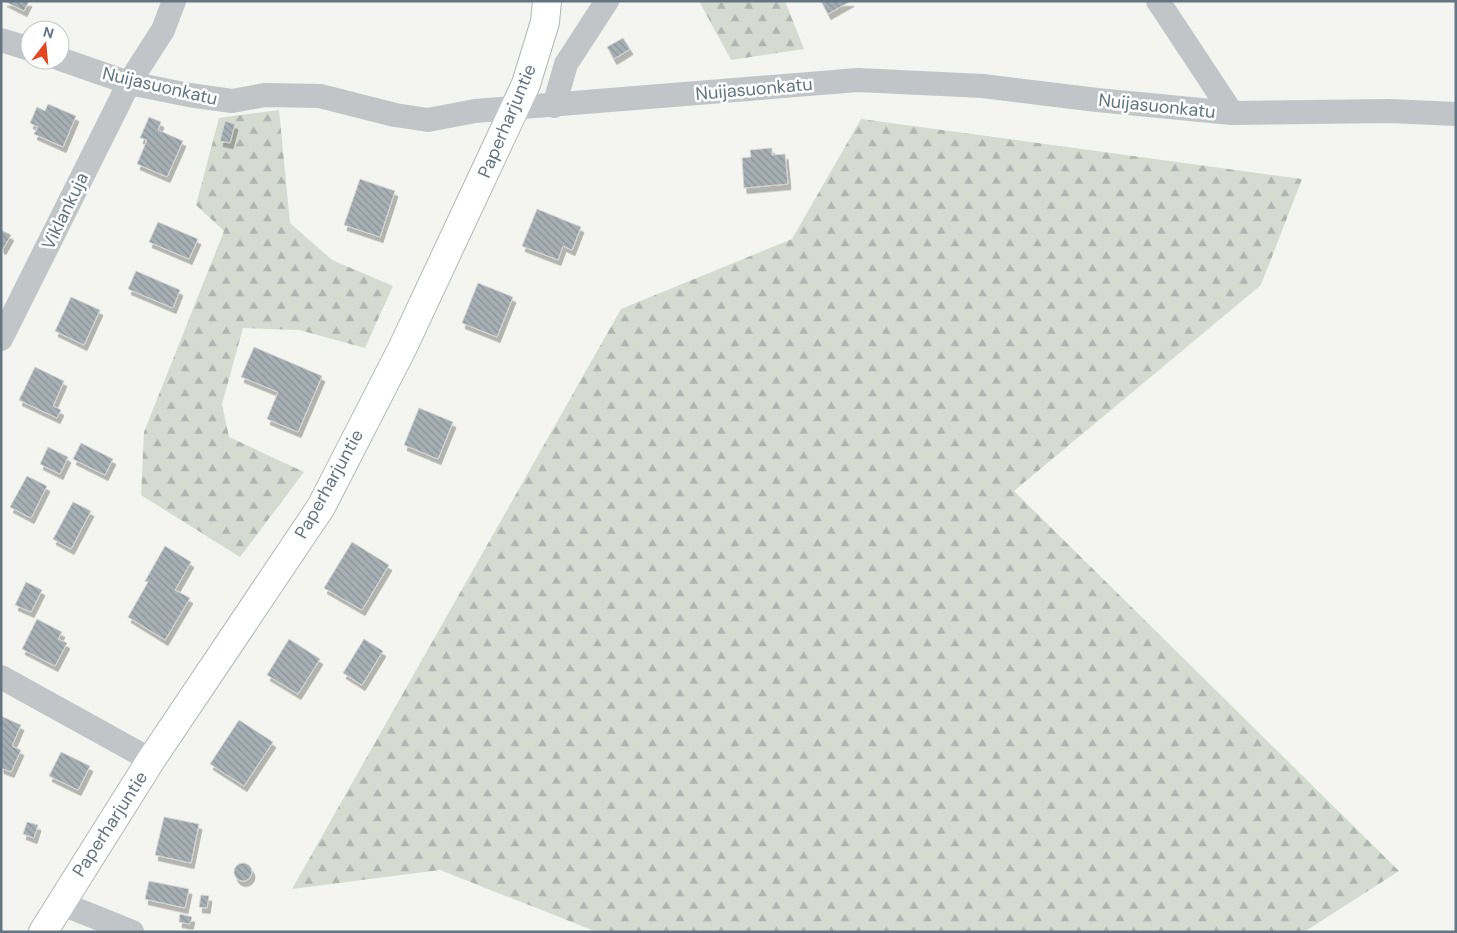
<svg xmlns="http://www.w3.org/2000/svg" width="1457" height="933" font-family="'DM Sans',sans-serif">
	<defs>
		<pattern id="forest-firs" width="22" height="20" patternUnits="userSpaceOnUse" patternTransform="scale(1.25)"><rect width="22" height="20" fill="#d5dbd1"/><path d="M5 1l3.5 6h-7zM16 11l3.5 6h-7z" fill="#b0b6af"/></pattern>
		<pattern id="building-back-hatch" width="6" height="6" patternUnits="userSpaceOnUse" patternTransform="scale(1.25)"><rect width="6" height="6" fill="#a6afb4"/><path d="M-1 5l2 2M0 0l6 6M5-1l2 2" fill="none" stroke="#8b9398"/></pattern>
		<filter id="shadow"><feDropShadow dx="3" dy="5.5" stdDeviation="0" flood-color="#0004"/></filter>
	</defs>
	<rect width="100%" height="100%" fill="#f4f4f0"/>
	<path fill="url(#forest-firs)" d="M699,1H785L804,49L731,60Z
		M279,110L290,223L332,260L393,286L365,348L299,330L243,328L222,404L229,437L304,472L240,557L141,495L144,432L224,231L196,205L219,118Z
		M861,119L1302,179L1261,285L1014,491L1399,871L1304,932H597L440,870L292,889L621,309L792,239Z"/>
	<path fill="url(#building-back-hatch)" stroke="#d5d5d3" filter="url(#shadow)" d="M4,1H29L24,11Z
		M821,1H851L828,14Z
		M623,38L630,49L614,59L607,47Z
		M48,104L76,116L63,147L34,134L38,127L30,123L37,107L45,111Z
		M149,117L161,122L158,130L183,141L167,177L137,164L147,140L140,138Z
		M225,121L235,124L230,143L220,141Z
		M772,148V155L785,154L788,184L744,188L742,158L751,157L750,150Z
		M360,179L395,191L380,237L344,225Z
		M537,209L581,227L572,250L563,246L558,260L522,246Z
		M158,222L198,239L189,259L149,242Z
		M1,230L11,235L3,249L1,248Z
		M136,271L180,290L173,308L128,289Z
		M478,283L513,297L497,337L462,323Z
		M71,297L100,310L84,345L55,331Z
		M254,347L322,376L298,432L267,419L278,392L241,377Z
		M35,367L64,381L53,406L61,410L57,418L19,400Z
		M419,408L453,422L438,459L404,445Z
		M81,443L113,459L105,475L73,459Z
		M48,447L68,457L60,474L40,464Z
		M27,476L47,486L31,518L10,507Z
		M73,502L91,511L71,549L53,539Z
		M352,542L389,565L362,610L324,588Z
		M165,546L191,562L175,590L190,598L165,640L128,617L148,582L145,581Z
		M26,582L42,590L31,612L15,605Z
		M37,619L62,632L58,639L67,643L55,666L22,649Z
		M289,639L320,659L298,694L267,675Z
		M364,639L383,651L362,685L343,673Z
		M1,716L21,725L12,746L21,750L11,772L1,768Z
		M239,720L273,742L244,786L210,764Z
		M61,752L90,766L78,790L49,776Z
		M164,817L199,824L191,863L155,855Z
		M27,822L38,825L34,838L23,834Z
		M234 872a9 9 0 1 1 18 0a9 9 0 1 1-18 0Z
		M149,881L189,889L185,908L145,899Z
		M201,895L209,896L207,908L199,907Z
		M180,914L192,917L190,924L179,922Z"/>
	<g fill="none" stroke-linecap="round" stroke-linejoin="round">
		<g stroke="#b1b7bb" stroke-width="30">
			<path id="secondary" d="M43,932L151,760L321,507L402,349L526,84L545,22L547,1"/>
		</g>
		<path stroke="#c1c5c8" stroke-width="24" d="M1158,1L1232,113
			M1,40L30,49
			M60,59L129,83L189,95L232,101L265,95L320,96L395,115L428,120L475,111L858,80L983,86L1097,100L1232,113L1389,111L1456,114
			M554,106L566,64L607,1
			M1,339L129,83L163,30L174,1
			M1,677L151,760
			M60,903L132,932"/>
		<use href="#secondary" stroke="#fff" stroke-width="28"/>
	</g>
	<g text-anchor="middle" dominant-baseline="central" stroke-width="5" stroke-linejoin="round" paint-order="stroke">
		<g font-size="18" fill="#637582" stroke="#fff">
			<text transform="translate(160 86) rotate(13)">Nuijasuonkatu</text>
			<text transform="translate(754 89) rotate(-5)">Nuijasuonkatu</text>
			<text transform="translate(1157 106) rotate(6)">Nuijasuonkatu</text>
			<text transform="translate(507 121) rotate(-67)">Paperharjuntie</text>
			<text transform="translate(65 211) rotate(-64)">Viklankuja</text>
			<text transform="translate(329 484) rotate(-61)">Paperharjuntie</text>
			<text transform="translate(110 824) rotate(-57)">Paperharjuntie</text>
		</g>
	</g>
	<rect width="1457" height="933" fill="none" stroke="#637582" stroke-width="5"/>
	<g transform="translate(45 45) rotate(16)"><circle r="24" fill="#ffffff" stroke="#c1c8cd"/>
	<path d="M0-4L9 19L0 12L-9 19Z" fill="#e5451f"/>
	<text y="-8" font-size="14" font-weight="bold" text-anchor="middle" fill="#637582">N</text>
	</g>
</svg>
